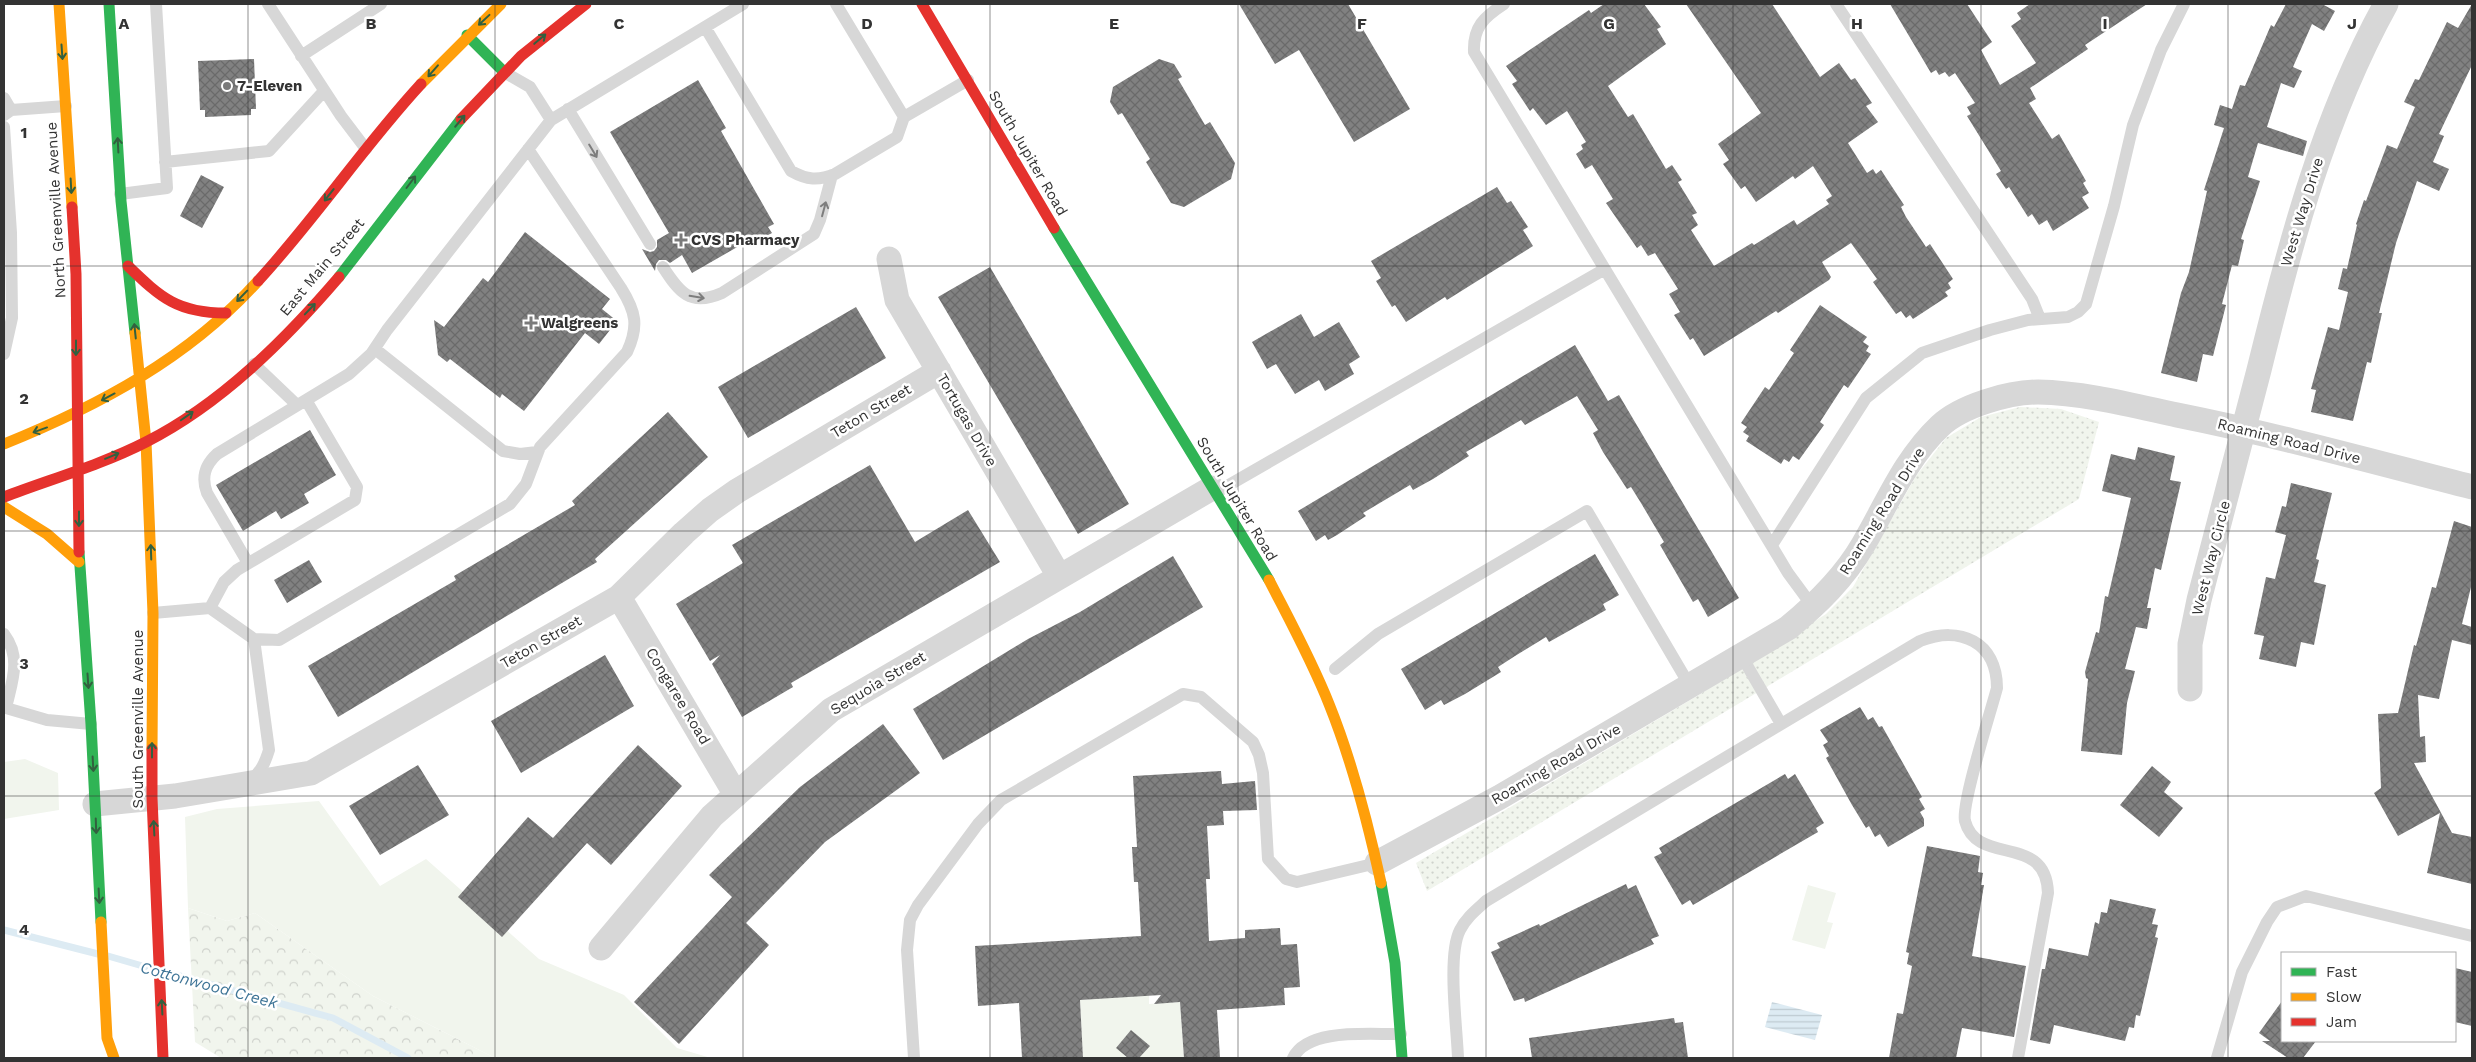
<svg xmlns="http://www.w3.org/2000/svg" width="2476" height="1062" font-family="'Work Sans',sans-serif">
	<defs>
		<pattern id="grass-dots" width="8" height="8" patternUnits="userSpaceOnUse" patternTransform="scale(1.25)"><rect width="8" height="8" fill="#f1f5ed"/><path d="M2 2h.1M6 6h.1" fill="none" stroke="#cfd2cc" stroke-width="1.8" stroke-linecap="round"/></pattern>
		<pattern id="forest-crowns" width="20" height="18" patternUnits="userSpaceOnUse" patternTransform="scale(1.25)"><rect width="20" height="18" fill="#f1f5ed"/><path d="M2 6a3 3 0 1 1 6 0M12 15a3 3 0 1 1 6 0" fill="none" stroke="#cfd2cc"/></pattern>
		<pattern id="water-rules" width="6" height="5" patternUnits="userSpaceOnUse" patternTransform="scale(1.25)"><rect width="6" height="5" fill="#ddebf3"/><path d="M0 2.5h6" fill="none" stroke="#becad1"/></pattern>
		<pattern id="building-cross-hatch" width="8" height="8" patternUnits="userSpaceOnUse" patternTransform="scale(1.25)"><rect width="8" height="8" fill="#818181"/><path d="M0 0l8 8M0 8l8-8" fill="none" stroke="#6a6a6a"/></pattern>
	</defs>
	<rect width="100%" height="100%" fill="#fff"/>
	<path fill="url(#grass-dots)" d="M2020,407L2061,409L2099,422L2079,499L1427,891L1416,863L1697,696L1826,614L1853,587L1916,476L1946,438L1981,417Z"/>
	<path fill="url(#forest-crowns)" d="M188,908L227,921L255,913L373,996L495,1058H221L195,1042Z"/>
	<path fill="#f1f5ed" d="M25,759L58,773L59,810L4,819V762Z
		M319,801L380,886L426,859L539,959L624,995L677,1048L711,1058H495L373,996L255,913L227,921L188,908L185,817L217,809Z
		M1808,885L1836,893L1827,922L1833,923L1825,949L1792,940Z
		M1149,995V1004L1180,1002L1184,1058H1083L1080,1000Z"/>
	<path fill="url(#water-rules)" d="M1772,1002L1822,1015L1815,1040L1765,1027Z"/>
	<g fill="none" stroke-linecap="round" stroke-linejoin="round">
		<path stroke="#ddebf3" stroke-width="7" d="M4,930L98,954
			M108,956L153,969
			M166,972L333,1018L408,1058"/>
	</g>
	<path fill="url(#building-cross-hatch)" d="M1239,4H1348L1410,109L1354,142L1299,50L1275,64Z
		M1604,4H1644L1661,27L1657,29L1666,44L1608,86L1628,117L1633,114L1666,169L1672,165L1682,180L1678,182L1697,213L1692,215L1698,225L1691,230L1714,266L1752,243L1754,245L1794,220L1797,225L1829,204L1826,200L1832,196L1813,166L1795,179L1793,176L1756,202L1745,186L1741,189L1723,164L1729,160L1718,144L1761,113L1686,4H1772L1820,77L1839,63L1851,80L1855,78L1872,103L1866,106L1878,122L1848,143L1867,173L1873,169L1876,174L1881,170L1904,205L1901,207L1906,217L1926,247L1930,244L1953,279L1948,283L1951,288L1945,292L1948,296L1913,319L1910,315L1906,318L1901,311L1896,314L1873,282L1877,279L1851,243L1822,262L1831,277L1829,280L1778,313L1776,311L1704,356L1693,338L1690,340L1674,315L1680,312L1669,294L1678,289L1655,253L1648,256L1641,245L1637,248L1606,203L1613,199L1592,165L1585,169L1576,154L1583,149L1581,145L1586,142L1567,111L1546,125L1533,108L1530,111L1512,84L1517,81L1506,66L1589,10L1591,13Z
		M1890,4H1967L1992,42L1981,50L2000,85L2036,63L2011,26L2021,19L2017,13L2030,4H2147L2085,45L2088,49L2030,88L2036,99L2029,103L2052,139L2059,134L2086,181L2083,183L2089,193L2082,197L2089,208L2053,231L2047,220L2039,225L2032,214L2028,217L2009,187L2006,189L1996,174L2001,171L1967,116L1971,114L1967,107L1975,103L1955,73L1949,77L1945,72L1939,75L1936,70L1931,73Z
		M2286,4H2322L2335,11L2324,31L2312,24L2293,67L2302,71L2294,88L2281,83L2267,127L2307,141L2303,156L2258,143L2248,177L2260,181L2241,239L2244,240L2238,266L2232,265L2222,304L2226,305L2213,356L2203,354L2197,382L2161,373L2181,293L2189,272L2207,191L2204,190L2224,128L2214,125L2220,105L2232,109L2240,85L2245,86L2271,25L2274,27Z
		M2472,4V65L2439,134L2444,136L2433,162L2449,169L2439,191L2417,181L2396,243L2379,313H2382L2371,363L2367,362L2353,421L2311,412L2316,390L2311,389L2328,327L2339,330L2348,292L2338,289L2343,268L2347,269L2357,225L2356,224L2364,200L2366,201L2387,145L2397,149L2415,107L2404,102L2415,79L2419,80L2447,22L2458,28Z
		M254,59L256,109H251V115L205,117V110H200L198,61Z
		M1159,59L1174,64L1182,77L1178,79L1205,125L1210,122L1235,163L1231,179L1184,207L1171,203L1146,162L1150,159L1122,113L1118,115L1110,102L1113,87Z
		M698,80L726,128L721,131L774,224L768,227L772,233L748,247L746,242L692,273L682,255L670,263L666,260H659L656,264L655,271L642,249L650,252L654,251L657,247V240L669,233L610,132Z
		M201,175L224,187L202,228L180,216Z
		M1497,187L1507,203L1511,201L1528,227L1523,230L1533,246L1447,300L1445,297L1406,322L1395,305L1392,307L1376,281L1381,278L1371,261Z
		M525,232L610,299L602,309L617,321L599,344L585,333L524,411L502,394L500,398L450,359L447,362L438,355L434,320L444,327L483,278L488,282Z
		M990,267L1129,504L1078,534L938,297Z
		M1820,305L1867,337L1863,342L1869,346L1866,351L1871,354L1848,388L1844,385L1820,422L1824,425L1799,460L1793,456L1789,462L1784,459L1781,464L1746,441L1749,436L1743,432L1747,427L1741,423L1765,387L1769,390L1794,353L1790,350Z
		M856,307L886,358L748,438L718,387Z
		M1301,314L1314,337L1339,322L1360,357L1349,364L1354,374L1325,391L1319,380L1295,394L1276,364L1267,369L1252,342Z
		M1575,345L1608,401L1619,395L1739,598L1708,617L1698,599L1693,602L1660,545L1664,542L1641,503L1631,487L1627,489L1603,452L1593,433L1598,430L1577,396L1525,425L1521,420L1504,430L1466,452L1469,456L1433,479L1413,490L1410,485L1363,513L1366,516L1337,535L1328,540L1325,535L1316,541L1298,511Z
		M668,412L708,457L595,559L597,562L338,717L308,666L456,580L454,576L575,505L572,501Z
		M310,430L336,475L304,494L309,503L281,519L276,511L243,531L216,485Z
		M2138,447L2175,456L2170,480L2181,482L2161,570L2155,568L2147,608H2151L2147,629L2136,627L2125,669L2135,671L2127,703L2122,755L2081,751L2088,679L2086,678L2085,672L2096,632L2099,633L2105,596L2108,597L2131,498L2102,491L2111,454L2135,460Z
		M870,465L915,542L968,510L1000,562L791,683L793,687L742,717L712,664L720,655L710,661L676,604L743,563L732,545Z
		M2291,483L2332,493L2316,559L2319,560L2314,582L2326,585L2314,645L2301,642L2296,667L2259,659L2264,636L2254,634L2266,577L2275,579L2286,535L2275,532L2282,506L2286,507Z
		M2454,521L2472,527V583L2462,624L2472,627V645L2452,640L2439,699L2418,695L2420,737L2425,736L2426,762L2414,763L2452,833L2472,837V884L2427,873L2440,813L2398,836L2374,793L2381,788L2378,714L2398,713L2414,645L2416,646L2432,587L2436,588Z
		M1595,554L1619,595L1603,604L1606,610L1549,642L1546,637L1515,656L1498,667L1501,672L1465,694L1444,705L1441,700L1425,710L1401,669Z
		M1173,556L1203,607L943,760L913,709L1028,639L1080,612Z
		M309,560L322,582L287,603L274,580Z
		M605,655L634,706L521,773L491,721Z
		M1860,707L1868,720L1873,717L1879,727L1882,726L1922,797L1919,799L1925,809L1920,812L1924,819V826L1888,847L1880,834L1875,837L1869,826L1866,828L1852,805L1826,758L1829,756L1823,745L1828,742L1820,730Z
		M883,724L920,773L825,842L746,923L769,945L679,1044L634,1002L732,897L709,875L800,787Z
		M638,745L682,786L611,865L587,843L502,937L458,897L528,817L553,838Z
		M418,765L449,815L380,855L349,806Z
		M2152,766L2171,782L2164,792L2183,808L2159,837L2120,805Z
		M1221,771L1222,784L1255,781L1257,810L1223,811L1224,825L1207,826L1210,879H1206L1209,941L1245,938V930L1280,928L1281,945L1297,944L1300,987L1284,988L1285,1005L1217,1010L1220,1058H1184L1180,1002L1154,1004L1161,995L1080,1000L1083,1058H1022L1019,1003L978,1006L975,946L1141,936L1138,882H1134L1132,847H1137L1133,776Z
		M1785,774L1788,779L1795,774L1824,823L1816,828L1818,832L1693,905L1690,900L1682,905L1654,857L1662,853L1659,848Z
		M1927,846L1980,856L1978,872L1983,873L1981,885H1984L1972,956L2026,966L2014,1037L1962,1028L1956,1058H1889L1897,1013L1903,1014L1912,966L1907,964L1909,953L1906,952Z
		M1626,884L1628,889L1636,885L1659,936L1651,939L1654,944L1525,1002L1524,998L1514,1001L1491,952L1500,948L1497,943L1539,924L1540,926Z
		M2110,899L2156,909L2152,924L2158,925L2155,937L2158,938L2140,1016L2136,1015L2134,1028L2129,1027L2125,1041L2054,1025L2050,1044L2030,1040L2042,969H2045L2049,948L2088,956L2095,922L2099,924L2101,912L2107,913Z
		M2455,968L2472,972V1026L2455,1022Z
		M2282,1001V1041H2316L2303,1058H2288L2262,1041H2270L2259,1033Z
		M1674,1018L1675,1023L1683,1022L1688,1058H1532L1529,1038Z
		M1131,1030L1150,1046L1139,1058H1128L1116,1048Z"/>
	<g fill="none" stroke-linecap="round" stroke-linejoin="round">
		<path stroke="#d7d7d7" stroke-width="12" d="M268,4L341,116L366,149
			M836,4L904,117
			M1504,4C1484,17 1473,27 1474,52L1788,573L1813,607
			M1836,4L2032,299L2040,319
			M705,27L791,171C807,180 818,181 835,174L897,137L904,117L968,80
			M301,56L381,4
			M504,72L530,87L551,120
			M4,98L11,110
			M568,109L650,244
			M4,115L11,110L66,106
			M4,127L11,233L12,318L4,354
			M165,162L269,151L324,91
			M120,194L167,188L156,4
			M663,267C679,292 690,307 722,293L814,234L820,220L832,175
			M375,349L503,451L520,454L537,452
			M254,364L297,405
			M1215,493L1605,269
			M1772,545L1866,398L1922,353L1990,330L2028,320L2068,317L2078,312L2086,304L2114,206L2133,125L2161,50L2184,4
			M248,563L207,493C201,477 205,465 217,454L349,374L371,354L387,330L551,120L743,4
			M210,608L224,582L237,570L355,500L357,487L306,400
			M153,613L210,608L254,639L279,640L510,504L526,484L540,447L627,352C639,326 636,312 621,288L528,149
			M4,634C22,658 12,681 6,708L47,720L91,724
			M1741,655L1781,724
			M1335,669L1378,634L1587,511L1690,686
			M250,781C261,772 265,763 269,750L254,639
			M914,1058L907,950L910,920L918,905L978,824L1001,800L1183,694L1201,697L1253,742L1259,755L1263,773L1268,859L1286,879L1297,882L1377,863
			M1293,1058C1308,1027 1372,1035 1401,1034
			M1458,1058C1457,1028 1447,955 1460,930C1466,918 1476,910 1486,901L1920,641C1960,625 1997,642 1997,688C1991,711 1961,804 1965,821C1977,867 2046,832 2048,893L2018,1058
			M2217,1058L2242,972L2267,922L2277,907L2306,896L2472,936"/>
		<path stroke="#d7d7d7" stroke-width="25" d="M889,259L897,300L1059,576
			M619,597L736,795
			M2190,689V644L2199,600C2219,523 2239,447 2259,370C2290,244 2323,118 2386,4
			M95,804L175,796L311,773L619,597L684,533L710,510L737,491L939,371
			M1377,863L1500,797L1788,628C1817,604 1844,578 1863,545C1887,504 1905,459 1940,426C1961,406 2009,392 2038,392C2085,393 2131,405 2177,415C2277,435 2374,462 2472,487
			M601,948L712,816L831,710L1212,488"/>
		<path stroke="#30b455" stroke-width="11" d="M109,4L121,201L135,333
			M467,35L504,72
			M1054,228L1269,580
			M339,277L461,119
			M79,552L91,724L101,922
			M1381,883L1395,963L1402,1058"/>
		<path stroke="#ff9f0a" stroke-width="11" d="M59,4L72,207
			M421,84L501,4
			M135,333L146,442L153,613L152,749
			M4,444C98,406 189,358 258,281
			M4,507L47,534L79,562
			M1269,580C1290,621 1312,661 1329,704C1352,761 1368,823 1381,883
			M101,922L107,1038L114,1058"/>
		<path stroke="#e5322d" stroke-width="11" d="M922,4L1054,228
			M461,119L521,56L586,4
			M72,207L76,274L79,552
			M128,266C161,298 178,313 226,313
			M258,281C316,218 363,147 421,84
			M4,497C51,479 101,465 146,442C221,404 285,340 339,277
			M152,749V798L163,1058"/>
	</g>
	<defs><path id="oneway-shaft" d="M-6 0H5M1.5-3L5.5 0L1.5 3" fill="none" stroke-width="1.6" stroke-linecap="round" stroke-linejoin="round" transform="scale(1.25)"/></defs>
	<g stroke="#32603f">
		<use href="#oneway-shaft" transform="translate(484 20) rotate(137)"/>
		<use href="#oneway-shaft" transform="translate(540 39) rotate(-40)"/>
		<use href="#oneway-shaft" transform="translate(62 52) rotate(86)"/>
		<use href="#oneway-shaft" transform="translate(433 71) rotate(131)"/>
		<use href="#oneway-shaft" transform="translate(460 121) rotate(-50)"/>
		<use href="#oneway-shaft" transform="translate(118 145) rotate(-93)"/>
		<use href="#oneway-shaft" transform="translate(411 182) rotate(-53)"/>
		<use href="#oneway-shaft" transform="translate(71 186) rotate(87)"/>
		<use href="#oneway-shaft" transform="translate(329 195) rotate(128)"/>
		<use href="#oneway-shaft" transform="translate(242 296) rotate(134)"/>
		<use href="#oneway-shaft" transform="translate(310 309) rotate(-46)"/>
		<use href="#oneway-shaft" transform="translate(135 331) rotate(-96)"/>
		<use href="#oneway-shaft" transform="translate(76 348) rotate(90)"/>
		<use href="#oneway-shaft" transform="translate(108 397) rotate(152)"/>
		<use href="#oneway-shaft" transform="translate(187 416) rotate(-35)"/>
		<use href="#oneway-shaft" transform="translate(40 430) rotate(160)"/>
		<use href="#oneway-shaft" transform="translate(112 456) rotate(-23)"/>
		<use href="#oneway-shaft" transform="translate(79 519) rotate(90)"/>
		<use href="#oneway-shaft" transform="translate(151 552) rotate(-92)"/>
		<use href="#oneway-shaft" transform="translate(88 681) rotate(86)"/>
		<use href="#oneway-shaft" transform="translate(152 750) rotate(-90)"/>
		<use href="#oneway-shaft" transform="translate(93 764) rotate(87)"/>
		<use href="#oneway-shaft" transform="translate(96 826) rotate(88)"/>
		<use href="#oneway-shaft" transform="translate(154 828) rotate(-93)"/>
		<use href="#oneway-shaft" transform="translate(99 896) rotate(87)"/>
		<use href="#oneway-shaft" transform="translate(162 1007) rotate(-93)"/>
	</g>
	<g stroke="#7d7d7d">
		<use href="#oneway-shaft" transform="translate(593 151) rotate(59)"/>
		<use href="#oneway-shaft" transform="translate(824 209) rotate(-75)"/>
		<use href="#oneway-shaft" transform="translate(697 297) rotate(9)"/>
	</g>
	<path fill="none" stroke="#333" stroke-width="1" stroke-opacity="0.55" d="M248,4V1058M495,4V1058M743,4V1058M990,4V1058M1238,4V1058M1486,4V1058M1733,4V1058M1981,4V1058M2228,4V1058M4,266H2472M4,531H2472M4,796H2472"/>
	<g fill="#7a7a7a" stroke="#fff" stroke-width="2">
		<circle cx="227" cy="86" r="5"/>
		<path d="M678.5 232.5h5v5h5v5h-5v5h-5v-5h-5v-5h5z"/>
		<path d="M528.5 315.5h5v5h5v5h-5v5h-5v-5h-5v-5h5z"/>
	</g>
	<g text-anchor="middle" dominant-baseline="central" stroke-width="5" stroke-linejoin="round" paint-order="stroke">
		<g font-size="15" font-weight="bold" fill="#333" stroke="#fff" text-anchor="start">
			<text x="237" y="86">7-Eleven</text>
			<text x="691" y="240">CVS Pharmacy</text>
			<text x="541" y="323">Walgreens</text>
		</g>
		<g font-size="15" fill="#333" stroke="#fff">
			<text transform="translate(1028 153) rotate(60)">South Jupiter Road</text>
			<text transform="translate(56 210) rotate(-93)">North Greenville Avenue</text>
			<text transform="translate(2302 212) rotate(-73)">West Way Drive</text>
			<text transform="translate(322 267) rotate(-50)">East Main Street</text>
			<text transform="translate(871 411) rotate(-31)">Teton Street</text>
			<text transform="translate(967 420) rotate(60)">Tortugas Drive</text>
			<text transform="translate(2289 441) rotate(14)">Roaming Road Drive</text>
			<text transform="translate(1237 499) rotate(59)">South Jupiter Road</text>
			<text transform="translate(1882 511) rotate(-58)">Roaming Road Drive</text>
			<text transform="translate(2211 558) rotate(-76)">West Way Circle</text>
			<text transform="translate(541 642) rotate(-30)">Teton Street</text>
			<text transform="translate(878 683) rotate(-31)">Sequoia Street</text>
			<text transform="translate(678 696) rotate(59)">Congaree Road</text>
			<text transform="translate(138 719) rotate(-90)">South Greenville Avenue</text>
			<text transform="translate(1556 764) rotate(-30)">Roaming Road Drive</text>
		</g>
		<g font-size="16" font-style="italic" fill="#3f7597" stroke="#fff">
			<text transform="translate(209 985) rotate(15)">Cottonwood Creek</text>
		</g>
	</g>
	<g font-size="16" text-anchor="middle" font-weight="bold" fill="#333" stroke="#fff" stroke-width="5" stroke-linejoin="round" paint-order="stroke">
		<text x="124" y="29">A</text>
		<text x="371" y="29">B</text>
		<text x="619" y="29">C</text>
		<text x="867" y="29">D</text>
		<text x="1114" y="29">E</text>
		<text x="1362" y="29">F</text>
		<text x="1609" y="29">G</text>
		<text x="1857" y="29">H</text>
		<text x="2105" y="29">I</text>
		<text x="2352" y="29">J</text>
		<text x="24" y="138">1</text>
		<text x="24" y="404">2</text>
		<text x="24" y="669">3</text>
		<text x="24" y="935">4</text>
	</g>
	<rect width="2476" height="1062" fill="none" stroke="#333333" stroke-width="10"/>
	<rect x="2281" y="952" width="175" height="90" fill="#ffffff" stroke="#adadad"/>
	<rect x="2291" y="968" width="25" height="8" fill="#30b455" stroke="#adadad"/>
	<text x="2326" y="977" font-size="15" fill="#333333">Fast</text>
	<rect x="2291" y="993" width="25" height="8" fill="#ff9f0a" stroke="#adadad"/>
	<text x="2326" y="1002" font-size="15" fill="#333333">Slow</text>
	<rect x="2291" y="1018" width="25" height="8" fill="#e5322d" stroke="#adadad"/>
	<text x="2326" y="1027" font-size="15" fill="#333333">Jam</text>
</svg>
